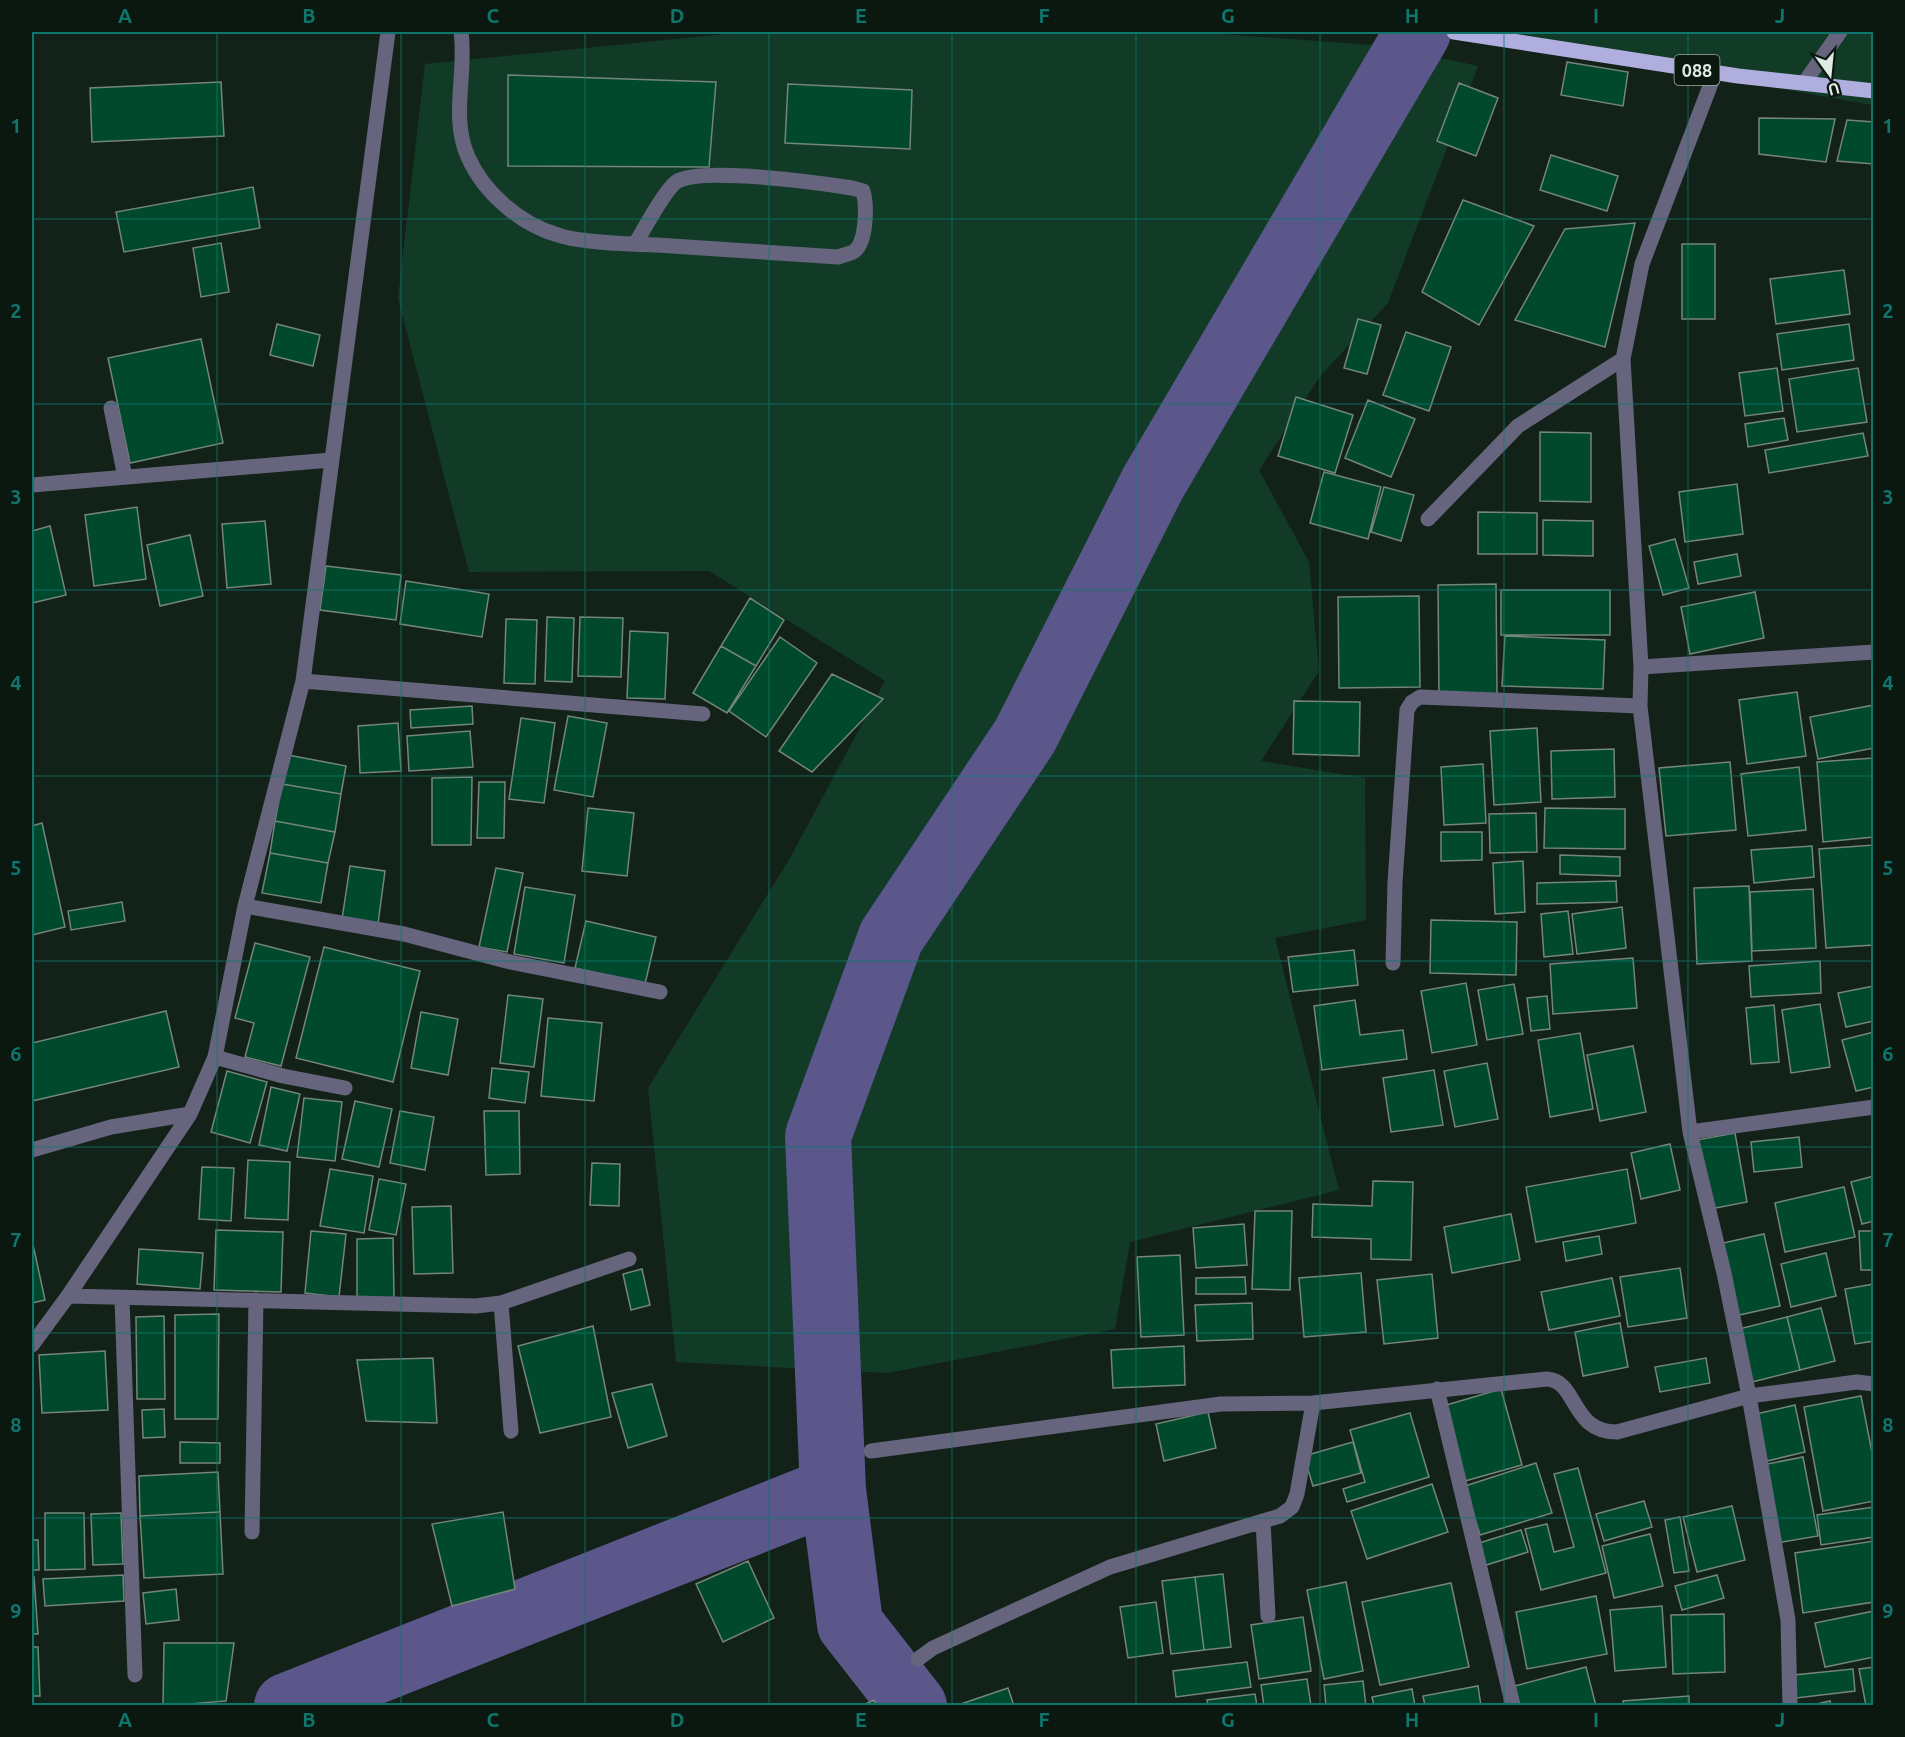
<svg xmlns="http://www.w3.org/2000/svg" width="1905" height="1737" font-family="Ubuntu,sans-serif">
	<rect width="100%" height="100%" fill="#132219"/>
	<path fill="#123b27" d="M746,32H1194L1386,46L1478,66L1388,303L1321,375L1259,470L1309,562L1319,671L1261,761L1365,778L1366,920L1275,938L1339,1190L1130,1242L1115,1329L888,1373L676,1362L648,1088L790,858L885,681L709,571L469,572L398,298L425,64Z
		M1455,32H1873V105Z"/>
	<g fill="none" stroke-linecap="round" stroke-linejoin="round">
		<path stroke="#5b578b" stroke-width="66" d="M833,1490L850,1624L914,1706
			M287,1706L833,1490L818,1136L891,937L1025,736L1153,483L1418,32"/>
	</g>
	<path fill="#00492c" stroke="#74857b" stroke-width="1.5" d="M1567,62L1628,72L1623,106L1561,95Z
		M508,75L716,82L709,167L508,166Z
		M221,82L224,136L92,142L90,88Z
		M1459,83L1498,98L1476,156L1437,141Z
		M788,84L912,90L910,149L785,143Z
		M1759,118L1835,119L1826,162L1759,154Z
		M1847,120L1874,122V164L1837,161Z
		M1551,155L1618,176L1607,211L1540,190Z
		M253,187L260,228L124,252L116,212Z
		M1463,200L1534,226L1479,325L1422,292Z
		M1635,223L1605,347L1515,320L1565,229Z
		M221,243L229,292L201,297L193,248Z
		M1682,244H1715V319H1682Z
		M1844,270L1850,314L1776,324L1770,279Z
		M1358,319L1381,325L1367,374L1344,368Z
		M277,324L320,335L313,366L270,355Z
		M1849,324L1854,360L1782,370L1777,334Z
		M1406,332L1451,347L1429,411L1383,395Z
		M201,339L223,443L130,463L108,358Z
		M1777,368L1783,411L1745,416L1739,373Z
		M1858,368L1867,422L1797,432L1789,379Z
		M1296,397L1353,415L1335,473L1278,456Z
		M1368,400L1415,419L1391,477L1345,458Z
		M1784,418L1788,440L1748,447L1745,424Z
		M1540,432L1591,433V502L1540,501Z
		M1863,433L1868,456L1769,473L1765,450Z
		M1324,472L1381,487L1368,539L1310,523Z
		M1737,484L1743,534L1685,542L1679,492Z
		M1384,487L1414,495L1401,541L1371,532Z
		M137,507L146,579L94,586L85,515Z
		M1478,512L1537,513V554H1478Z
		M1543,520L1593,521V556L1543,555Z
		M265,521L271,584L227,588L222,524Z
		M50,526L66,595L32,603V531Z
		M190,535L203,596L160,606L147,545Z
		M1675,539L1689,588L1663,595L1649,546Z
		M1737,554L1741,576L1698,584L1694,562Z
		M326,566L401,575L396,620L320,610Z
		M406,581L489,594L482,637L400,624Z
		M1496,584L1497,697H1439L1438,585Z
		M1501,590H1610V635H1501Z
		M1755,592L1764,638L1690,654L1681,607Z
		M1419,596L1420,687L1339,688L1338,597Z
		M750,598L784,620L756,666L721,646Z
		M547,617L574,618L572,682L545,681Z
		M580,617L623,618L621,677L578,676Z
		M506,619L537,620L535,684L504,683Z
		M630,631L668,633L665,699L627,698Z
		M1505,636L1605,640L1603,689L1502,686Z
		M780,637L817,663L766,737L729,711Z
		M721,646L756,666L727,713L693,693Z
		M832,674L883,699L812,772L779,751Z
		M1797,692L1806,756L1747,764L1739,700Z
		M1294,701L1360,702L1359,756L1293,754Z
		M1874,705V748L1818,759L1810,717Z
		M472,706L473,724L411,728L410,710Z
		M568,716L607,723L593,797L554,790Z
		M521,718L555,723L544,803L509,799Z
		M398,723L401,771L360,773L358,726Z
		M1537,728L1541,802L1494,805L1490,731Z
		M470,731L473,767L409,771L407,736Z
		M1614,749L1615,797L1552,799L1551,751Z
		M288,755L346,766L341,794L282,784Z
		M1874,758V837L1823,842L1817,762Z
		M1730,762L1736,830L1666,836L1659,768Z
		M1483,764L1486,823L1444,825L1441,767Z
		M1799,767L1806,830L1748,836L1741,774Z
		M472,777L471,845H432V778Z
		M479,782H505L504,838H477Z
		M282,784L341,794L335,832L275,821Z
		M588,808L634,813L627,876L582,871Z
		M1545,808L1625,809V849L1544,848Z
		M1536,813L1537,852L1490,853L1489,814Z
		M275,821L335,832L328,863L270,853Z
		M42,823L65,927L32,935V826Z
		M1441,832H1482V860L1441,861Z
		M1874,845V945L1826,948L1819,849Z
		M1812,846L1814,877L1754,883L1751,850Z
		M270,853L328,863L321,903L262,893Z
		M1560,855L1620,857V876L1560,874Z
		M1523,861L1525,912L1495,914L1493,863Z
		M350,866L385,871L378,924L342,919Z
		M496,868L523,873L507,952L479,947Z
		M1616,881L1617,902L1537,904V883Z
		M1749,886L1752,961L1697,964L1694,888Z
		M525,887L575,895L564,963L514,954Z
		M1813,889L1816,948L1752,951L1750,892Z
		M122,902L125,921L71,930L68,911Z
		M1622,907L1626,948L1577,954L1572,914Z
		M1568,911L1573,954L1544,957L1541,914Z
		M1431,920L1517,922L1516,975L1430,973Z
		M586,921L656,937L645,984L575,968Z
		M255,943L310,957L281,1066L245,1057L254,1023L235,1018Z
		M324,947L420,971L393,1082L296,1058Z
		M1354,950L1358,985L1293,992L1288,957Z
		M1633,958L1637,1008L1553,1014L1550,964Z
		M1820,961L1821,993L1751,997L1749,966Z
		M1466,983L1477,1045L1432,1053L1421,991Z
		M1514,984L1523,1034L1487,1040L1478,990Z
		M1874,986V1021L1846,1027L1838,993Z
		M508,995L543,999L534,1067L500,1063Z
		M1547,996L1550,1029L1531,1031L1527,998Z
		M1355,1000L1360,1035L1403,1030L1407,1059L1322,1070L1314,1006Z
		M1820,1004L1830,1067L1791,1073L1782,1010Z
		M1774,1005L1779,1062L1751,1064L1746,1008Z
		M166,1011L179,1067L32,1101V1043Z
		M421,1012L458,1019L448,1075L411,1068Z
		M548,1018L602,1023L594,1101L541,1096Z
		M1874,1032V1087L1856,1091L1842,1040Z
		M1580,1033L1593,1109L1550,1117L1538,1040Z
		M1633,1046L1646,1112L1600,1121L1587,1055Z
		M1487,1063L1498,1119L1455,1127L1444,1071Z
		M492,1068L529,1072L525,1103L489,1098Z
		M1434,1070L1443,1125L1391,1132L1383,1078Z
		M227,1071L267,1082L250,1143L211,1132Z
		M271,1087L300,1094L287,1151L259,1145Z
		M304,1098L342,1102L335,1161L297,1157Z
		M355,1101L392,1109L379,1167L342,1159Z
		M400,1111L434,1117L425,1170L390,1163Z
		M484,1111H519L520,1174L486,1175Z
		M1735,1133L1747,1202L1710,1209L1697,1140Z
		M1799,1137L1802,1167L1754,1172L1751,1142Z
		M1670,1144L1680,1190L1641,1199L1631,1153Z
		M248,1160L290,1162L288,1220L245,1218Z
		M592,1163L620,1164L619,1206L590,1205Z
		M202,1167L234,1168L231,1221L199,1219Z
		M330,1169L373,1176L364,1233L320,1226Z
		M1627,1169L1636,1223L1536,1242L1526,1187Z
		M1874,1176V1221L1862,1224L1851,1182Z
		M379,1179L406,1184L396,1235L369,1230Z
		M1373,1181L1413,1182L1411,1260L1371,1259V1239L1312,1237L1313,1204L1372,1206Z
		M1844,1187L1855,1237L1785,1252L1775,1203Z
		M451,1206L453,1273L414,1274L412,1207Z
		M1255,1211H1292L1290,1290L1252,1289Z
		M1511,1214L1520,1260L1452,1273L1444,1227Z
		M1244,1224L1247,1265L1196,1268L1193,1228Z
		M216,1230L283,1232L281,1292L214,1290Z
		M311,1231L346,1234L339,1297L305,1293Z
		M1859,1231H1874V1270H1861Z
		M1764,1234L1780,1306L1739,1315L1723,1243Z
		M1599,1236L1602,1254L1566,1261L1563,1242Z
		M393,1238L394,1299H357V1239Z
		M32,1240L45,1300L32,1303Z
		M139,1249L203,1253L200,1289L137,1284Z
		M1826,1253L1836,1296L1791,1307L1781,1264Z
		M1180,1255L1184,1335L1141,1337L1137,1257Z
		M1680,1268L1687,1318L1628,1327L1620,1277Z
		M642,1269L650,1305L631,1310L623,1274Z
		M1361,1273L1366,1332L1304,1337L1299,1278Z
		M1432,1274L1438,1338L1384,1344L1377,1280Z
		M1245,1277L1246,1294H1196V1278Z
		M1612,1278L1620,1316L1549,1330L1541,1292Z
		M1874,1284V1341L1855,1344L1845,1289Z
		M1252,1303L1253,1339L1197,1341L1195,1305Z
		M1821,1308L1835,1361L1800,1370L1787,1317Z
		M219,1314L218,1419H175V1315Z
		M164,1316L165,1399H137L136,1317Z
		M1787,1317L1800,1370L1752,1382L1739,1329Z
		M1620,1323L1628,1367L1583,1376L1575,1332Z
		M593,1326L611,1417L540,1433L518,1346Z
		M1184,1346L1185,1385L1113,1388L1111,1350Z
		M105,1351L108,1410L42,1413L39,1355Z
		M433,1358L437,1423L366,1421L357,1360Z
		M1706,1358L1710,1383L1660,1392L1655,1367Z
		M652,1384L667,1436L628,1448L612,1393Z
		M1501,1389L1522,1465L1465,1481L1443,1406Z
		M1861,1396L1874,1463V1501L1823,1511L1804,1407Z
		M1795,1405L1805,1452L1767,1461L1756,1414Z
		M164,1409L165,1437L143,1438L142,1410Z
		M1208,1412L1216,1448L1164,1461L1156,1424Z
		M1410,1413L1429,1477L1347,1502L1343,1489L1365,1482L1350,1430Z
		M180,1442L220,1443V1463H180Z
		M1353,1442L1361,1473L1313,1486L1304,1456Z
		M1803,1457L1818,1536L1776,1543L1762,1465Z
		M1536,1463L1552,1513L1480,1535L1465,1486Z
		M1578,1468L1606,1573L1541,1590L1525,1529L1547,1524L1554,1552L1574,1547L1554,1474Z
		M218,1472L220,1512L140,1516L139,1476Z
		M1432,1484L1448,1532L1367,1559L1351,1511Z
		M1644,1501L1652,1527L1604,1541L1596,1514Z
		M1732,1506L1745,1560L1697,1572L1683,1517Z
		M1874,1507V1537L1821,1545L1817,1515Z
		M220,1512L223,1574L144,1578L140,1516Z
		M503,1512L515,1589L452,1606L432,1524Z
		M45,1513H84L85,1569L45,1570Z
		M121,1513L123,1564L93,1565L91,1514Z
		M1680,1517L1689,1571L1674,1573L1665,1520Z
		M1521,1530L1528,1552L1483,1566L1476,1544Z
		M1650,1534L1663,1586L1614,1598L1602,1546Z
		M32,1540H38L39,1570H32Z
		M1874,1541V1602L1803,1613L1795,1553Z
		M748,1561L774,1618L723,1642L696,1584Z
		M1223,1574L1231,1647L1204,1650L1195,1577Z
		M123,1575L124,1601L45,1606L43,1579Z
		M1717,1575L1724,1598L1682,1610L1675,1586Z
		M32,1577H34L38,1634H32Z
		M1195,1577L1204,1650L1171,1654L1162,1581Z
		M1346,1582L1363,1671L1324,1679L1307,1590Z
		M1451,1583L1469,1667L1380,1685L1362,1602Z
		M176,1589L179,1620L146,1624L143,1593Z
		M1596,1596L1607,1654L1527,1669L1516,1612Z
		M1156,1602L1163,1653L1128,1658L1120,1607Z
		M1662,1606L1666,1667L1615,1671L1610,1610Z
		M1874,1611V1657L1825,1667L1815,1623Z
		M1724,1614L1725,1672L1673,1674L1671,1615Z
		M1303,1617L1311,1671L1259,1679L1251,1625Z
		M164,1643H234L226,1701L163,1706Z
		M32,1647H38L40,1696H32Z
		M1247,1662L1251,1687L1176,1697L1173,1671Z
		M1586,1667L1596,1706H1520L1515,1686Z
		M1874,1667V1706H1866L1859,1669Z
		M1853,1669L1855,1691L1796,1698L1794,1675Z
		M1307,1679L1311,1706H1264L1261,1685Z
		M1363,1681L1366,1706H1326L1324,1685Z
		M1478,1686L1481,1706H1425L1423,1696Z
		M1008,1688L1014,1706H962L961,1704Z
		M1412,1689L1415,1706H1374L1372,1697Z
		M1255,1694L1257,1706H1208L1207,1700Z
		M1689,1696V1706H1624L1623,1701Z
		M874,1700L877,1706H861Z
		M1830,1701L1831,1706H1808Z"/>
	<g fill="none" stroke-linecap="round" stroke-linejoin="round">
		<path stroke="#66657d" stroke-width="15" d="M461,32C467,73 450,117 468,157C484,193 520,224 558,235C581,243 631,244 657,245C717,249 778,253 838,257C843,255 849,254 853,252C867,244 867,205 863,191L852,188C821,183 700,166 676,182C665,190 643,231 635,244
			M1804,83L1840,32
			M111,408L125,477
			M32,485L331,460
			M501,1303L511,1431"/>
		<path stroke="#66657d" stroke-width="15" d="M1715,73L1642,264L1623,359L1641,667L1640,706L1690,1132L1724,1273L1749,1396L1788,1620L1790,1706
			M1428,519L1518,426L1623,359
			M1641,667L1874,652
			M303,681L703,714
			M245,906L404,934L510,962L660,992
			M1393,963L1395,882L1407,710L1412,702L1420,697L1640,706
			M215,1057L283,1076L345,1088
			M1690,1132L1874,1107
			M32,1150L111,1127L190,1114
			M68,1296L476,1306L501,1303L629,1259
			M122,1299L135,1675
			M32,1345L68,1296L190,1114L215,1057L245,906L303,681L388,32
			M1437,1389L1513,1706
			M871,1451L1221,1404L1313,1403L1547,1379C1578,1381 1570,1432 1617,1432L1749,1396L1857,1382L1874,1384
			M1263,1521L1268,1616
			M252,1532L256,1300
			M918,1659L933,1648L1110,1567L1280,1516L1292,1507L1297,1494L1313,1403"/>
		<path stroke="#b0aedf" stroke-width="15" d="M1454,32L1738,76L1874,91"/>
	</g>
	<path fill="none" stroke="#0f766e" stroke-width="1.5" stroke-opacity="0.55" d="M217,32V1706M401,32V1706M585,32V1706M769,32V1706M952,32V1706M1136,32V1706M1320,32V1706M1504,32V1706M1688,32V1706M32,219H1874M32,404H1874M32,590H1874M32,776H1874M32,961H1874M32,1147H1874M32,1333H1874M32,1518H1874"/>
	<g text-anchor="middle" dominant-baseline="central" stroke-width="5" stroke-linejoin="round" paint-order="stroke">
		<rect fill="#0a1810" stroke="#a0aba4" stroke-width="1.5" x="1674.5" y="55" width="45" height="30" rx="4.5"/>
		<g font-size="18" font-weight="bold" fill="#e0eae4">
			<text x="1697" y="70">088</text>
		</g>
	</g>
	<rect width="1905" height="1737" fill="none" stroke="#0a1810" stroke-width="66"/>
	<g transform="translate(1830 75) rotate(165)" stroke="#0a1810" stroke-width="4.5" paint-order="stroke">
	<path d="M0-4.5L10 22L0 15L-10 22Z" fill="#e0eae4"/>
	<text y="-9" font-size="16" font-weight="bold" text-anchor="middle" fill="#e0eae4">U</text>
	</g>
	<rect x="33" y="33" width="1839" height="1671" fill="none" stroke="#0f766e" stroke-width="2"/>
	<g font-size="20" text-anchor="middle" font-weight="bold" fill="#0f766e">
		<text x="125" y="23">A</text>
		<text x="309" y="23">B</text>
		<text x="493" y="23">C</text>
		<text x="677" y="23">D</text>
		<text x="861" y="23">E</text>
		<text x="1044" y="23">F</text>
		<text x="1228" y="23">G</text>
		<text x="1412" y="23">H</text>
		<text x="1596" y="23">I</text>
		<text x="1780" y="23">J</text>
		<text x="16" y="133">1</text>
		<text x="1888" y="133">1</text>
		<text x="16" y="318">2</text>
		<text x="1888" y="318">2</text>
		<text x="16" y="504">3</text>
		<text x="1888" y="504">3</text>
		<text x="16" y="690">4</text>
		<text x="1888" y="690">4</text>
		<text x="16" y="875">5</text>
		<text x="1888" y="875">5</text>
		<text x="16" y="1061">6</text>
		<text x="1888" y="1061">6</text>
		<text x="16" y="1247">7</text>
		<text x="1888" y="1247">7</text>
		<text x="16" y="1432">8</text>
		<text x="1888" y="1432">8</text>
		<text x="16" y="1618">9</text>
		<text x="1888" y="1618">9</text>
		<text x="125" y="1727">A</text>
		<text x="309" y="1727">B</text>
		<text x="493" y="1727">C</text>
		<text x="677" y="1727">D</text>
		<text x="861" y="1727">E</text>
		<text x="1044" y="1727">F</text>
		<text x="1228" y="1727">G</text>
		<text x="1412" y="1727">H</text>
		<text x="1596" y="1727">I</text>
		<text x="1780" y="1727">J</text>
	</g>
</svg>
